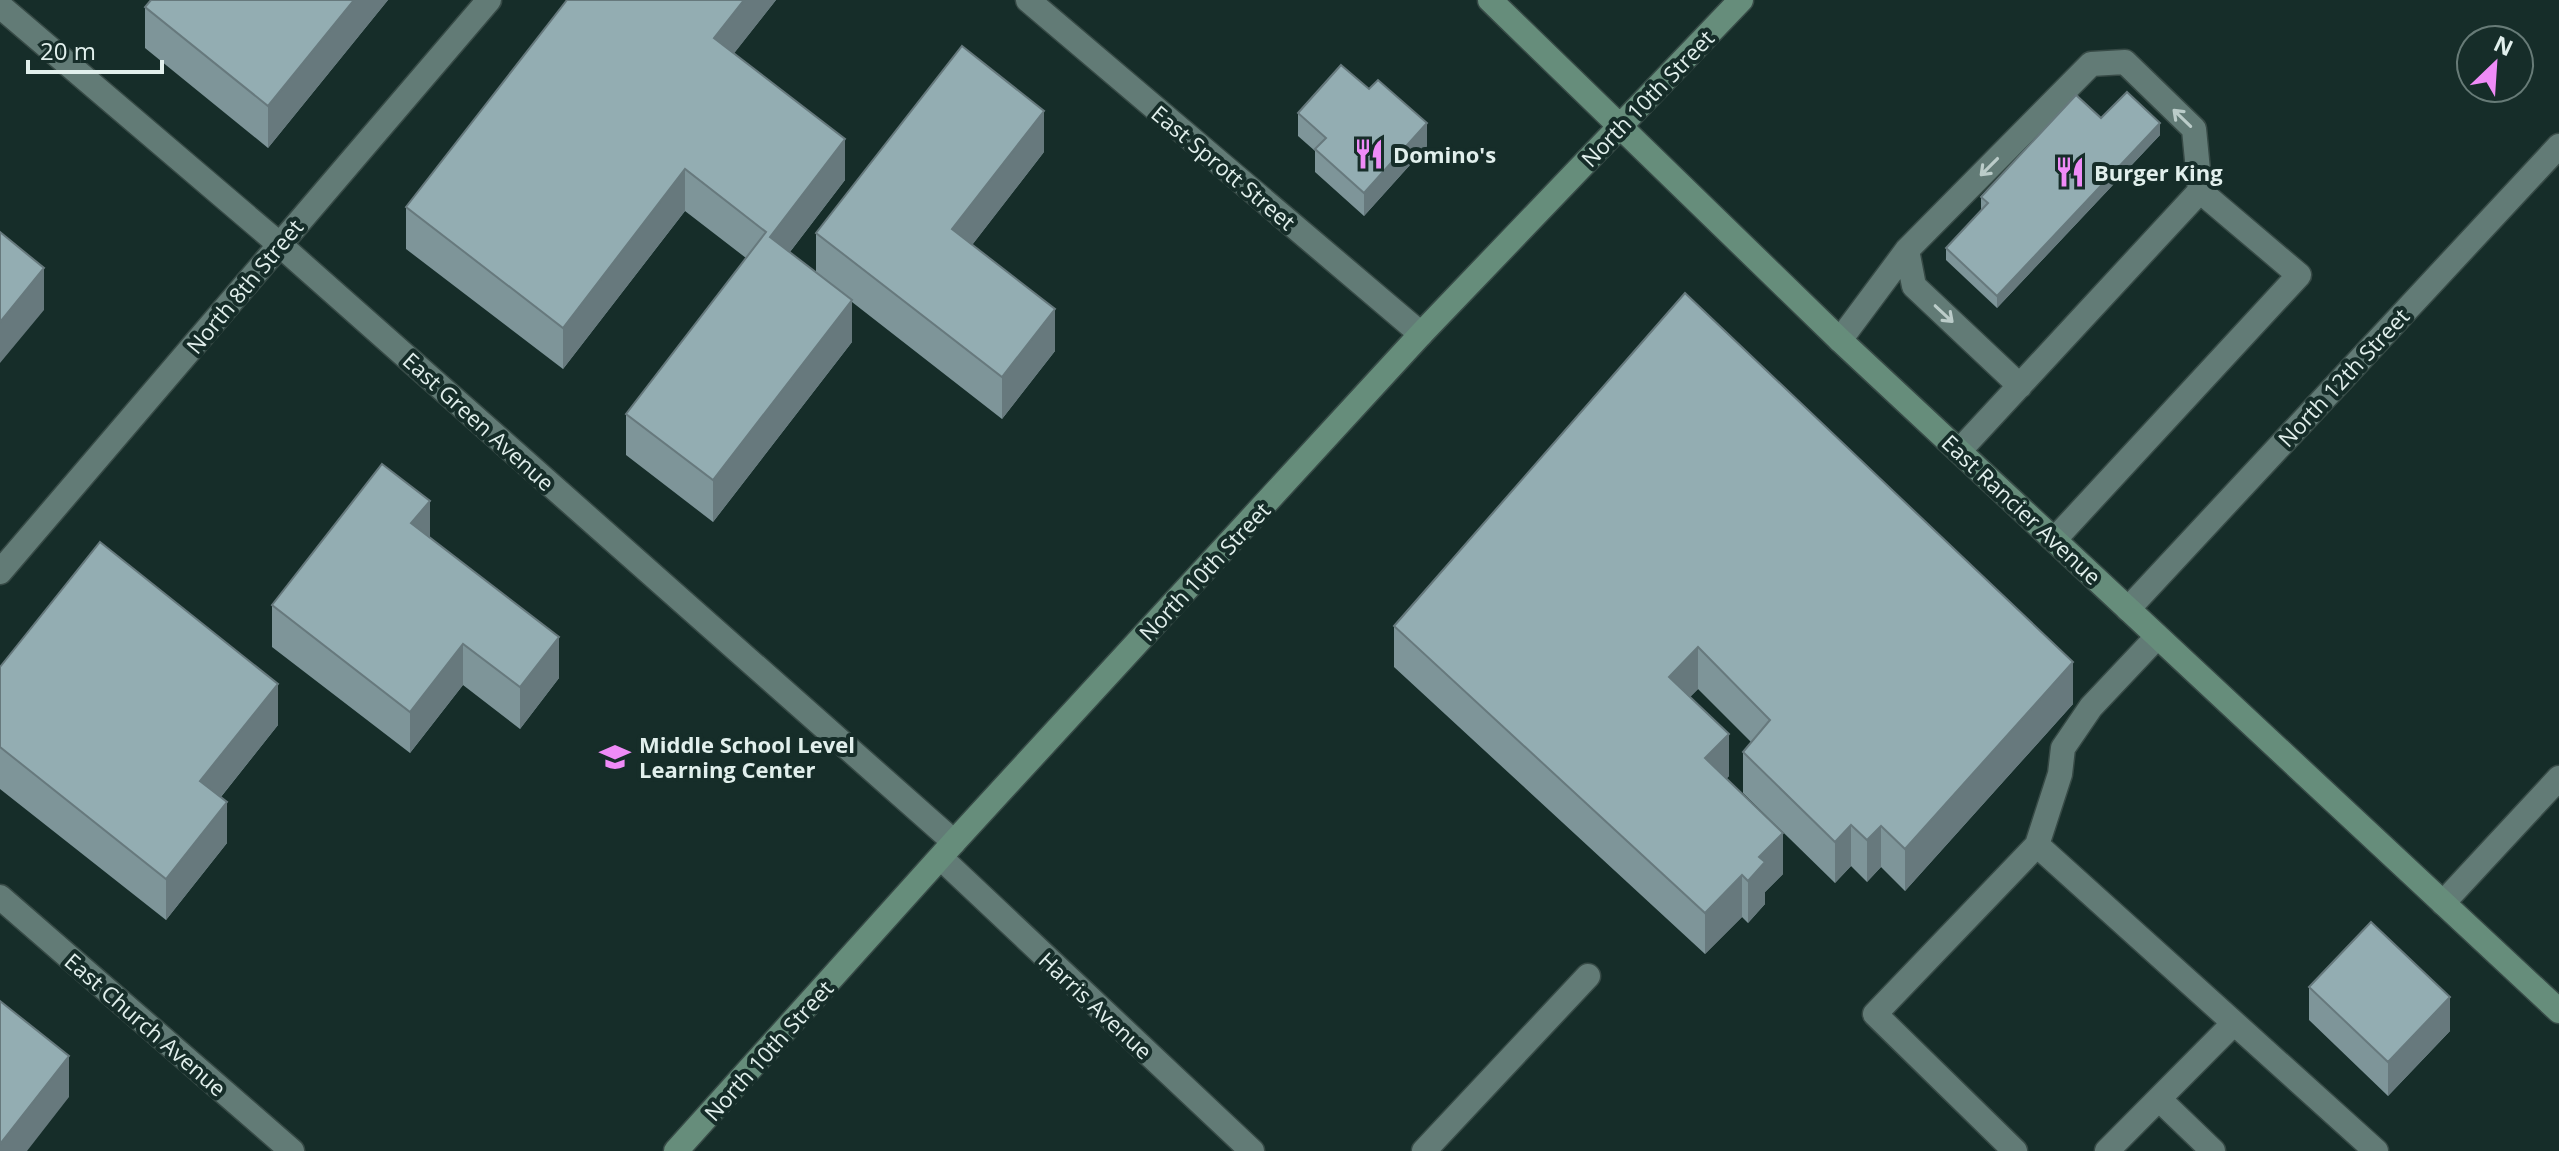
<svg xmlns="http://www.w3.org/2000/svg" width="2559" height="1151" font-family="'Open Sans',sans-serif">
	<rect width="100%" height="100%" fill="#162d29"/>
	<g fill="none" stroke-linecap="round" stroke-linejoin="round">
		<g stroke="#374a46" stroke-width="27">
			<path id="lane" d="M1907,250L1914,286L2020,386
				M1840,340L1907,250L2091,64L2125,62L2194,129L2200,191
				M1960,450L2200,191L2299,275L2055,539
				M2157,637L2091,707L2063,748L2060,774L2037,845L2376,1151
				M2443,903L2559,778
				M2159,1099L2213,1151
				M2015,1151L1875,1014L2037,845
				M2107,1151L2234,1023"/>
		</g>
		<g stroke="#374a46" stroke-width="27">
			<path id="street" d="M1028,0L1421,334
				M0,6L279,244L954,842
				M0,572L489,0
				M2128,609L2559,146
				M941,858L1252,1151
				M0,897L292,1151
				M1424,1151L1588,976"/>
		</g>
		<g stroke="#374a46" stroke-width="27">
			<path id="secondary" d="M1490,0L1840,340L2559,1011
				M676,1151L954,842L1421,334L1741,0"/>
		</g>
		<use href="#lane" stroke="#627b76" stroke-width="24"/>
		<use href="#street" stroke="#627b76" stroke-width="24"/>
		<use href="#secondary" stroke="#668d7b" stroke-width="24"/>
	</g>
	<path fill="#7e9599" d="M388,0L268,148L145,48V7Z
		M567,0H776L734,53L845,180L790,252L816,272V233L1044,152L972,245L1055,351L1002,419L852,302V342L713,522L626,455V414L746,258L685,211L563,369L406,249V207Z
		M1298,113L1427,146L1364,216L1315,172V151L1298,136Z
		M2101,118L2160,135L1997,308L1946,260V248L1982,210L1981,209V197Z
		M1685,293L2073,704L1905,891L1881,867L1867,882L1851,866L1835,883L1743,793V752L1751,742L1698,689L1690,697L1729,776L1726,779L1783,874L1765,892V904L1748,923L1742,917L1705,954L1394,667V626Z
		M430,537L559,678L520,729L463,685L410,753L272,647V605Z
		M0,667L278,725L221,797L227,843L166,920L0,789Z
		M2309,987L2450,1031L2388,1096L2309,1020Z"/>
	<path fill="#67797d" d="M354,0H388L268,148V106Z
		M744,0H776L714,79V38Z
		M1044,111V152L952,271V229Z
		M1427,123V146L1364,216V193Z
		M2160,123V135L1997,308V296Z
		M845,139V180L770,278V237Z
		M685,169V211L563,369V328Z
		M44,268V310L0,363V322Z
		M852,300V342L713,522V480Z
		M1055,309V351L1002,419V377Z
		M430,501V542L411,523Z
		M559,637V678L520,729V687Z
		M463,644V685L410,753V712Z
		M1698,647V689L1669,718V677Z
		M2073,662V704L1905,891V849Z
		M278,684V725L200,823V781Z
		M1729,734V776L1705,800V758Z
		M227,802V843L166,920V879Z
		M1851,825V866L1835,883V842Z
		M1881,826V867L1867,882V840Z
		M1783,833V874L1765,892V904L1748,923V881L1759,857Z
		M1742,875V917L1705,954V913Z
		M2450,997V1031L2388,1096V1062Z
		M69,1056V1097L27,1151H0V1144Z"/>
	<path fill="#93adb2" stroke="#67797d" stroke-width="2" d="M151,0H354L268,106L145,7Z
		M567,0H744L714,38L845,139L770,237L852,300L713,480L626,414L766,232L685,169L563,328L406,207Z
		M962,46L1044,111L952,229L1055,309L1002,377L816,233Z
		M1341,65L1369,89L1378,80L1427,123L1364,193L1315,149L1326,138L1298,113Z
		M2127,92L2160,123L1997,296L1946,248L1988,203L1981,197L2076,95L2101,118Z
		M0,232L44,268L0,322Z
		M1685,293L2073,662L1905,849L1881,826L1867,840L1851,825L1835,842L1743,752L1770,720L1698,647L1669,677L1729,734L1705,758L1783,833L1759,857L1765,862L1748,881L1742,875L1705,913L1394,626Z
		M382,464L430,501L411,523L559,637L520,687L463,644L410,712L272,605Z
		M100,542L278,684L200,781L227,802L166,879L0,747V667Z
		M2371,922L2450,997L2388,1062L2309,987Z
		M0,1001L69,1056L0,1144Z"/>
	<defs><path id="oneway-shaft" d="M-6 0H5M1.5-3L5.5 0L1.5 3" fill="none" stroke-width="1.6" stroke-linecap="round" stroke-linejoin="round" transform="scale(2)"/></defs>
	<g stroke="#bbccc9">
		<use href="#oneway-shaft" transform="translate(2182 118) rotate(-136)"/>
		<use href="#oneway-shaft" transform="translate(1989 167) rotate(135)"/>
		<use href="#oneway-shaft" transform="translate(1944 314) rotate(43)"/>
	</g>
	<defs>
		<g id="restaurant-bare" transform="scale(2.4)"><path d="M-5-6h1v4h1v-4h1v4h1v-4h1v5L-1.5 .5V6h-2V.5L-5-1ZM5-6V6H3V1.5H1.5Q1.5-4 5-6Z" fill="#ef8bf7" stroke="#162d29" stroke-width="2.5" paint-order="stroke"/></g>
		<g id="school-bare" transform="scale(2.4)"><path d="M0-5L7-2L0 1L-7-2ZM-4 1L0 2.5L4 1V4Q0 6-4 4Z" fill="#ef8bf7" stroke="#162d29" stroke-width="2.5" paint-order="stroke"/></g>
	</defs>
	<g fill-rule="evenodd">
		<use href="#restaurant-bare" x="1369" y="154"/>
		<use href="#restaurant-bare" x="2070" y="172"/>
		<use href="#school-bare" x="615" y="757"/>
	</g>
	<g text-anchor="middle" dominant-baseline="central" stroke-width="8" stroke-linejoin="round" paint-order="stroke">
		<g font-size="22" fill="#e1efec" stroke="#162d29">
			<text transform="translate(1647 98) rotate(-46)">North 10th Street</text>
			<text transform="translate(1224 167) rotate(40)">East Sprott Street</text>
			<text transform="translate(244 286) rotate(-50)">North 8th Street</text>
			<text transform="translate(2343 377) rotate(-47)">North 12th Street</text>
			<text transform="translate(479 421) rotate(42)">East Green Avenue</text>
			<text transform="translate(2022 509) rotate(43)">East Rancier Avenue</text>
			<text transform="translate(1204 571) rotate(-47)">North 10th Street</text>
			<text transform="translate(1096 1005) rotate(43)">Harris Avenue</text>
			<text transform="translate(146 1024) rotate(41)">East Church Avenue</text>
			<text transform="translate(768 1050) rotate(-48)">North 10th Street</text>
		</g>
		<g font-size="22" font-weight="bold" fill="#e1efec" stroke="#162d29" text-anchor="start">
			<text x="1393" y="154">Domino's</text>
			<text x="2094" y="172">Burger King</text>
			<text x="639" y="744">Middle School Level<tspan x="639" dy="25">Learning Center</tspan></text>
		</g>
	</g>
	<g transform="translate(2495 64) rotate(25)"><circle r="38" fill="#162d29" stroke="#677b77" stroke-width="2"/>
	<path d="M0-6L14 30L0 20L-14 30Z" fill="#ef8bf7"/>
	<text y="-12" font-size="22" font-weight="bold" text-anchor="middle" fill="#e1efec">N</text>
	</g>
	<path d="M28 60v12h134v-12" fill="none" stroke="#e1efec" stroke-width="4"/>
	<text x="40" y="60" font-size="24" fill="#e1efec" stroke="#162d29" stroke-width="6" paint-order="stroke">20 m</text>
</svg>
